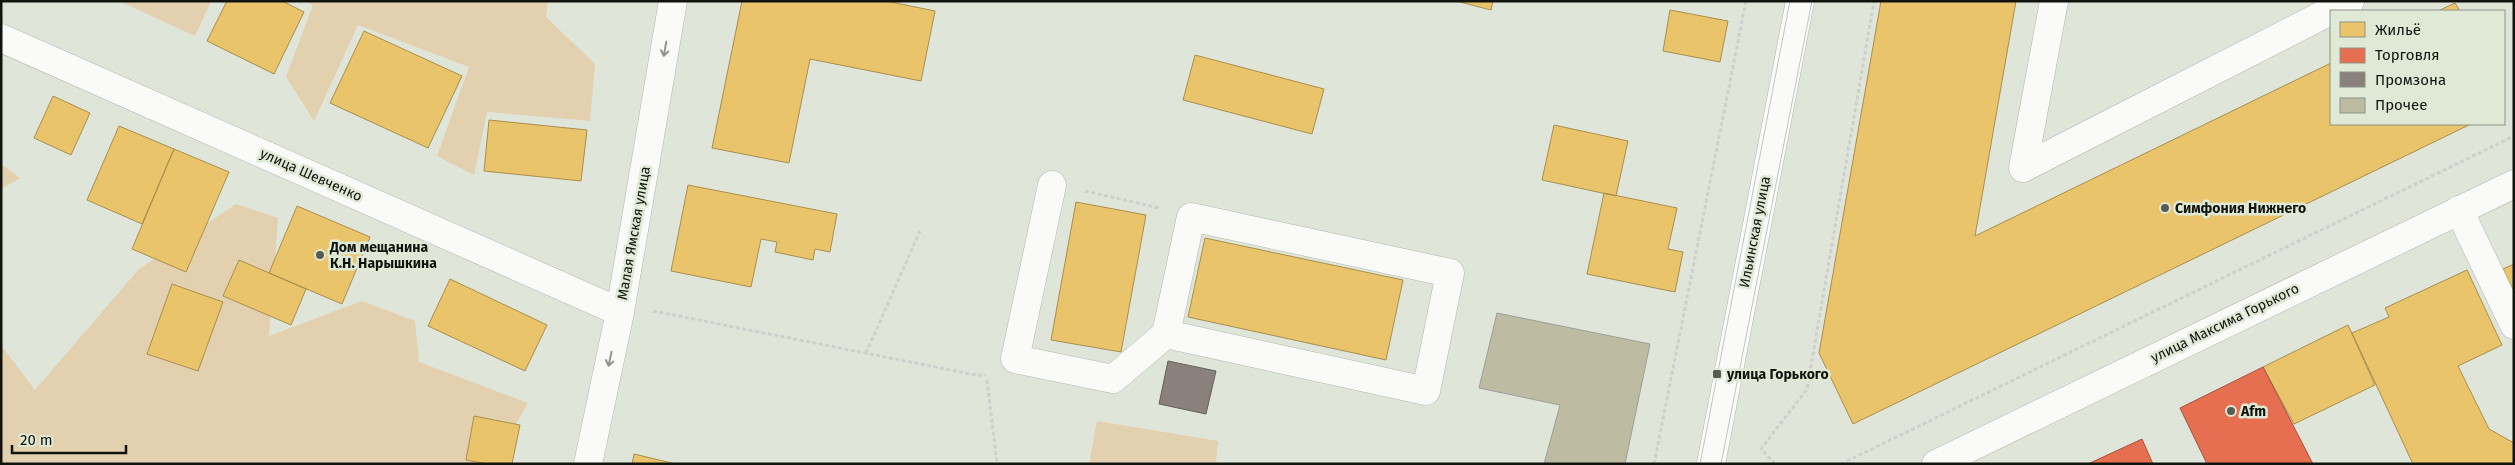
<svg xmlns="http://www.w3.org/2000/svg" width="2515" height="465" font-family="'Fira Sans',sans-serif">
	<rect width="100%" height="100%" fill="#e0e5da"/>
	<path fill="#e3d0af" d="M119,1H211L195,36Z
		M305,1H548L546,17L595,64L590,121L487,112L474,175L437,156L469,67L358,25L314,121L286,77L313,5Z
		M1,164L20,178L1,189Z
		M236,204L278,218L269,336L362,301L415,321L419,362L528,403L493,464H1V345L35,390L139,269Z
		M1097,421L1218,441L1216,463L1089,464Z"/>
	<path fill="#e9c46a" stroke="#a88f4e" d="M227,1H282L304,12L274,74L207,41Z
		M742,1H886L935,11L921,81L810,59L789,163L712,148Z
		M1456,1H1493L1491,10Z
		M1881,1H2016L1975,236L2331,63V124H2471L1853,424L1819,353Z
		M2455,3L2460,11H2438Z
		M1670,10L1728,21L1720,62L1663,51Z
		M364,31L462,76L428,148L330,103Z
		M1195,55L1324,89L1312,134L1183,100Z
		M53,96L90,113L71,155L34,138Z
		M489,120L587,130L581,181L484,171Z
		M1554,125L1628,141L1616,196L1542,180Z
		M119,126L174,149L142,224L87,200Z
		M174,149L229,172L186,272L132,249Z
		M688,185L837,214L830,252L815,249L813,260L775,252L777,242L761,239L751,287L671,271Z
		M1604,193L1677,208L1668,249L1683,252L1675,292L1587,274Z
		M1076,202L1146,215L1121,352L1051,340Z
		M297,206L370,237L342,304L269,273Z
		M1205,238L1403,280L1386,360L1188,317Z
		M239,260L306,289L291,325L223,296Z
		M2514,264V292L2503,269Z
		M2467,270L2502,345L2458,366L2489,429L2514,443V464H2413L2352,333L2389,317L2385,308Z
		M450,279L547,325L525,371L428,326Z
		M172,284L223,302L198,371L147,354Z
		M2348,325L2375,385L2294,424L2263,367Z
		M474,416L520,425L512,464H488L466,460Z
		M634,454L676,464H632Z"/>
	<path fill="#e76f51" stroke="#a7533d" d="M2263,367L2313,464H2207L2180,408Z
		M2142,439L2153,464H2088Z"/>
	<path fill="#8a817c" stroke="#66605b" d="M1168,361L1216,371L1206,414L1159,404Z"/>
	<path fill="#bdbca2" stroke="#9d9f96" d="M1497,313L1650,344L1625,464H1544L1560,405L1479,388Z"/>
	<g fill="none" stroke-linecap="round" stroke-linejoin="round">
		<g stroke="#b3b7af" stroke-width="29">
			<path id="minor" d="M2054,1L2023,168L2350,1
				M1,38L620,312
				M1052,185L1015,359L1113,379L1166,334L1191,217L1450,273L1426,391L1166,334
				M2459,210L2514,325
				M588,464L620,312L673,1
				M1711,464L1800,1"/>
		</g>
		<g stroke="#b3b7af" stroke-width="29">
			<path id="major" d="M1936,464L2514,184"/>
		</g>
		<path stroke="#cfd0cd" stroke-width="3" stroke-dasharray="4 2.5" stroke-linecap="butt" d="M1085,191L1159,208
			M653,311L976,375H986
			M866,353L920,231
			M987,380L997,464
			M1654,464L1746,1
			M1775,464L1761,449L1807,389L1874,1
			M1841,464L2514,136"/>
		<use href="#minor" stroke="#fafbf9" stroke-width="28"/>
		<use href="#major" stroke="#fafbf9" stroke-width="28"/>
		<path stroke="#c2c4c0" stroke-width="1" d="M1700,464L1790,1
			M1721,464L1812,1"/>
	</g>
	<defs><path id="oneway-shaft" d="M-6 0H5M1.5-3L5.5 0L1.5 3" fill="none" stroke-width="1.6" stroke-linecap="round" stroke-linejoin="round" transform="scale(1.25)"/></defs>
	<g stroke="#91938f">
		<use href="#oneway-shaft" transform="translate(665 49) rotate(100)"/>
		<use href="#oneway-shaft" transform="translate(610 359) rotate(102)"/>
	</g>
	<g fill="#595c55" stroke="#e0e9d6" stroke-width="2">
		<circle cx="2165" cy="208" r="5"/>
		<circle cx="320" cy="255" r="5"/>
		<rect x="1712" y="369" width="10" height="10" rx="2.5"/>
		<circle cx="2231" cy="411" r="5"/>
	</g>
	<g text-anchor="middle" dominant-baseline="central" stroke-width="5" stroke-linejoin="round" paint-order="stroke">
		<g font-size="14" fill="#11130d" stroke="#e0e9d6">
			<text transform="translate(311 175) rotate(24)">улица Шевченко</text>
			<text transform="translate(1755 232) rotate(-79)">Ильинская улица</text>
			<text transform="translate(634 233) rotate(-80)">Малая Ямская улица</text>
			<text transform="translate(2225 323) rotate(-26)">улица Максима Горького</text>
		</g>
		<g font-size="14" font-weight="bold" fill="#11130d" stroke="#e0e9d6" text-anchor="start">
			<text x="2175" y="208">Симфония Нижнего</text>
			<text x="330" y="247">Дом мещанина<tspan x="330" dy="16">К.Н. Нарышкина</tspan></text>
			<text x="1727" y="374">улица Горького</text>
			<text x="2241" y="411">Afm</text>
		</g>
	</g>
	<rect width="2515" height="465" fill="none" stroke="#11130d" stroke-width="5"/>
	<rect x="2330" y="10" width="175" height="115" fill="#e0e9d6" stroke="#8d9386"/>
	<rect x="2340" y="22" width="25" height="15" fill="#e9c46a" stroke="#8d9386"/>
	<text x="2375" y="35" font-size="15" fill="#11130d">Жильё</text>
	<rect x="2340" y="48" width="25" height="15" fill="#e76f51" stroke="#8d9386"/>
	<text x="2375" y="60" font-size="15" fill="#11130d">Торговля</text>
	<rect x="2340" y="72" width="25" height="15" fill="#8a817c" stroke="#8d9386"/>
	<text x="2375" y="85" font-size="15" fill="#11130d">Промзона</text>
	<rect x="2340" y="98" width="25" height="15" fill="#bdbca2" stroke="#8d9386"/>
	<text x="2375" y="110" font-size="15" fill="#11130d">Прочее</text>
	<path d="M12 445v8h114v-8" fill="none" stroke="#11130d" stroke-width="2.5"/>
	<text x="20" y="445" font-size="15" fill="#11130d" stroke="#e0e9d6" stroke-width="4" paint-order="stroke">20 m</text>
</svg>
